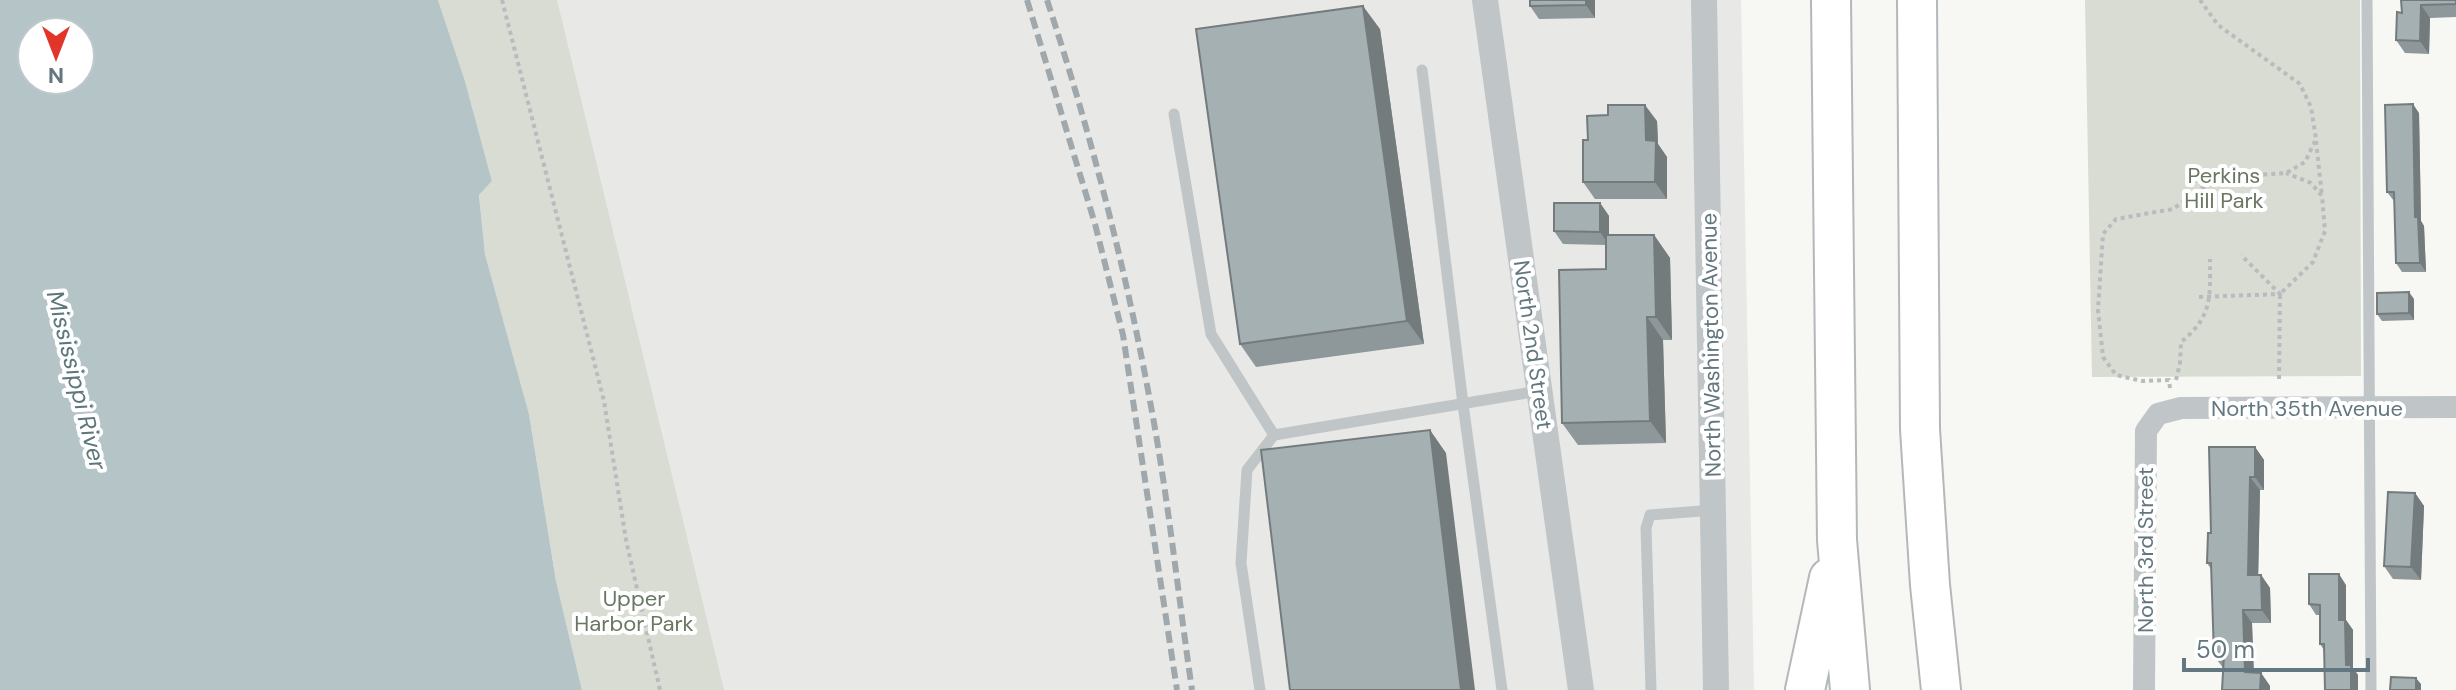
<svg xmlns="http://www.w3.org/2000/svg" width="2456" height="690" font-family="'DM Sans',sans-serif">
	<rect width="100%" height="100%" fill="#f7f7f4"/>
	<path fill="#e8e8e7" d="M555,0H1741L1754,690H716Z"/>
	<path fill="#d8dcd3" d="M438,0H557L724,690H582L556,581L529,414L485,254L479,195L492,181L465,81Z
		M2085,0H2360L2361,376L2092,377Z"/>
	<path fill="#b5c5c7" fill-rule="evenodd" d="M0,0H438L465,81L492,181L479,195L485,254L529,414L556,581L582,690H0ZM32,32H80V80H32Z"/>
	<g fill="none" stroke-linecap="round" stroke-linejoin="round">
		<g stroke="#b3b8ba" stroke-width="42">
			<path id="motorway" d="M1831,0L1837,540L1850,690
				M1917,0L1920,429L1930,585L1941,690
				M1805,690L1829,578"/>
		</g>
		<path stroke="#b8bcbe" stroke-width="4" stroke-dasharray="4 4" stroke-linecap="butt" d="M502,0L604,401L626,540L660,690
			M2316,141L2322,196
			M2199,297L2280,294L2241,255
			M2279,379L2280,294L2313,262L2325,231L2322,196L2311,183L2286,173
			M2176,380L2180,363L2181,342C2213,316 2210,297 2210,259
			M2170,388L2169,380L2142,381L2116,375L2103,357L2098,310L2103,234L2116,219L2173,209L2205,186L2256,175L2286,173L2305,162L2316,139L2311,107L2300,84L2218,25L2200,0"/>
		<path stroke="#c0c5c8" stroke-width="11" d="M2367,0L2371,690
			M1422,70L1463,404L1502,690
			M1174,114L1211,334L1274,435
			M1260,690L1241,563L1247,470L1274,435L1539,391
			M1651,690L1646,528L1650,515L1714,510"/>
		<path stroke="#c0c5c8" stroke-width="22" d="M2144,690L2146,431L2158,414L2181,408L2456,407"/>
		<path stroke="#c0c5c8" stroke-width="26" d="M1485,0L1581,690
			M1704,0L1716,690"/>
		<use href="#motorway" stroke="#fff" stroke-width="38"/>
		<path stroke="#9fa8ac" stroke-width="6" stroke-dasharray="12 6" stroke-linecap="butt" d="M1027,0L1095,224L1123,335L1177,690
			M1047,0C1090,131 1125,265 1150,401C1168,496 1178,594 1192,690"/>
	</g>
	<path fill="#8e979a" d="M1595,0V18L1539,19L1530,6Z
		M2401,0H2456V17L2430,18L2429,54L2405,53L2396,40L2402,13Z
		M1380,29L1424,344L1256,367L1240,344Z
		M2419,113L2421,221L2424,226L2426,272H2402L2396,263L2394,201L2387,192Z
		M1657,121L1658,144L1667,157V199H1595L1583,182L1588,140Z
		M1600,203L1609,216V235H1654L1670,258L1672,340H1663L1666,443L1578,445L1562,423L1606,269V245L1563,244L1554,231Z
		M2414,299V320L2382,321L2377,314Z
		M2255,447L2264,460V490H2260L2258,575H2261L2270,588L2271,623H2252L2254,672L2261,673L2270,686L2224,669L2214,656L2211,569L2207,563L2211,533Z
		M2415,493L2424,506L2421,580L2393,579L2384,566Z
		M2346,585V620L2353,630V668L2358,675L2324,650L2320,644V615H2316L2309,604Z"/>
	<path fill="#747b7d" d="M1586,0H1595V18L1586,5Z
		M2421,5L2430,18L2429,54L2420,41Z
		M1363,6L1380,29L1424,344L1407,321Z
		M2413,104L2419,113L2421,221L2424,226L2426,272L2420,263L2415,217Z
		M1645,105L1657,121L1658,144L1667,157V199L1655,182L1646,140Z
		M1600,203L1609,216V245L1600,232Z
		M1654,235L1670,258L1672,340L1656,317Z
		M2409,292L2414,299V320L2409,313Z
		M1647,317L1663,340L1666,443L1650,421Z
		M1430,430L1446,453L1475,690H1461Z
		M2255,447L2264,460V490L2255,477Z
		M2250,477L2260,490L2258,588L2248,575Z
		M2415,493L2424,506L2421,580L2411,567Z
		M2339,574L2346,585V620L2353,630V668L2358,675V690H2351L2346,665L2339,620Z
		M2261,575L2270,588L2271,623L2262,610Z
		M2243,610L2252,623L2254,685L2245,672Z
		M2261,673L2270,686V690H2260Z
		M2416,678L2421,684V690H2416Z"/>
	<path fill="#a5b0b3" stroke="#747b7d" stroke-width="2" d="M1530,0H1586V5L1530,6Z
		M2401,0H2456V4L2421,5L2420,41L2396,40L2397,12L2402,13Z
		M1363,6L1407,321L1240,344L1196,29Z
		M2413,104L2415,217H2418L2420,263H2396L2394,192H2387L2385,105Z
		M1608,105H1645L1646,140L1656,141L1655,182H1583V140H1588L1587,116L1608,115Z
		M1554,203H1600V232L1554,231Z
		M1606,235H1654L1656,317H1647L1650,421L1562,423L1559,270L1606,269Z
		M2409,292V313L2377,314V293Z
		M1430,430L1461,690H1290L1261,450Z
		M2209,447H2255V477H2250L2248,575H2261L2262,610H2243L2245,672L2261,673L2260,690H2222L2224,655L2214,656L2211,563H2207L2208,533H2211Z
		M2388,492L2415,493L2411,567L2384,566Z
		M2309,574H2339V620H2345L2346,665H2351V690H2325L2324,644H2320V605L2309,604Z
		M2391,677L2416,678V690H2390Z"/>
	<g text-anchor="middle" dominant-baseline="central" stroke-width="8" stroke-linejoin="round" paint-order="stroke">
		<g font-size="22" fill="#687761" stroke="#fff">
			<text x="2224" y="175">Perkins<tspan x="2224" dy="25">Hill Park</tspan></text>
			<text x="634" y="598">Upper<tspan x="634" dy="25">Harbor Park</tspan></text>
		</g>
		<g font-size="22" fill="#62777f" stroke="#fff">
			<text transform="translate(1533 345) rotate(82)">North 2nd Street</text>
			<text transform="translate(1711 345) rotate(-91)">North Washington Avenue</text>
			<text x="2307" y="408">North 35th Avenue</text>
			<text transform="translate(2145 550) rotate(-90)">North 3rd Street</text>
		</g>
		<g font-size="24" font-style="italic" fill="#5d777a" stroke="#fff">
			<text transform="translate(77 380) rotate(76)">Mississippi River</text>
		</g>
	</g>
	<g transform="translate(56 56) rotate(180)"><circle r="38" fill="#ffffff" stroke="#c0c9cc" stroke-width="2"/>
	<path d="M0-6L14 30L0 20L-14 30Z" fill="#e23529"/>
	<text y="-12" font-size="22" font-weight="bold" text-anchor="middle" fill="#62777f">N</text>
	</g>
	<path d="M2184 658v12h184v-12" fill="none" stroke="#62777f" stroke-width="4"/>
	<text x="2196" y="658" font-size="24" fill="#62777f" stroke="#ffffff" stroke-width="6" paint-order="stroke">50 m</text>
</svg>
